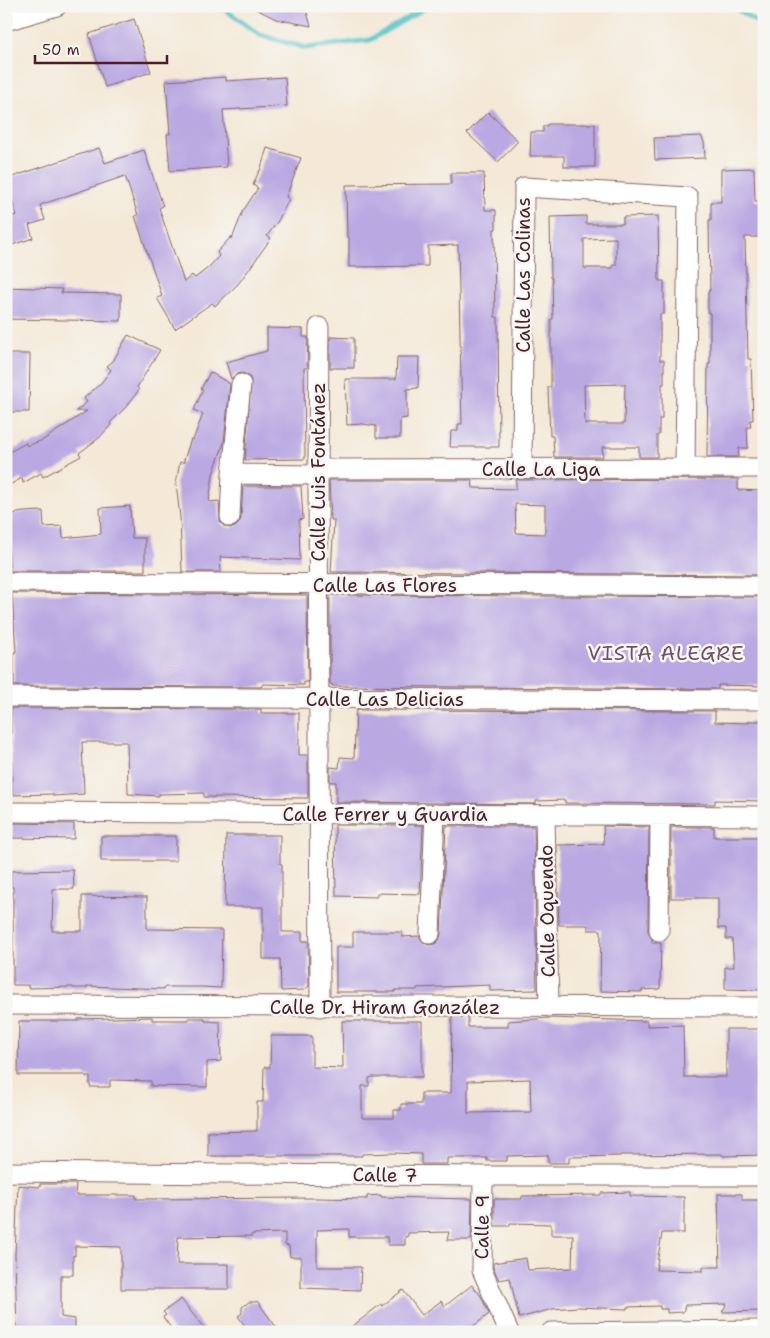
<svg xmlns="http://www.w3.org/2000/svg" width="770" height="1338" font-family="'Shantell Sans',sans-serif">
	<rect width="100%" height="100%" fill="#f6f6f2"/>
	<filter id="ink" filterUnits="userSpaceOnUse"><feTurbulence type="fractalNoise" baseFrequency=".02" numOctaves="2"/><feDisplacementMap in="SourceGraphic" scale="10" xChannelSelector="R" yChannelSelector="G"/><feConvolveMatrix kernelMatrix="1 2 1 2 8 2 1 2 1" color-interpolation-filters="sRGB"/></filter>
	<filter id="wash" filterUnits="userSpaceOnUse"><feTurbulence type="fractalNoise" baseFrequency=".0096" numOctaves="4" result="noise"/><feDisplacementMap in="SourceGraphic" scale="20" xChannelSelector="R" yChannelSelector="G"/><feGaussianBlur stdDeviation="1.12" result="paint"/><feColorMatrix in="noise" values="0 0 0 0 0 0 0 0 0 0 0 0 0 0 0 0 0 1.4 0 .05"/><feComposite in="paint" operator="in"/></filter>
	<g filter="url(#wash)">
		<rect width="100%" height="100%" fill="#f4e8d6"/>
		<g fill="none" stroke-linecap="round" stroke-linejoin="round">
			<path stroke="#52c0c6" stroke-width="5" d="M220,6L260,35L306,48L370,40L428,6
				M732,6L764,27"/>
		</g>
		<g id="blocks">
			<path fill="#baa8e2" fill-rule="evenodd" d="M250,6H305L311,26L276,19Z
				M134,19L151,72L105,87L89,34Z
				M226,77V81L285,77L287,106L223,110L227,167L170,171L167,134H170L166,81Z
				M488,112L518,141L498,162L467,133Z
				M548,124H595V167H564V156H530L531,132H543V126H547Z
				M701,136L704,142L705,158L655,160L654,138Z
				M99,148L105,163L144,150L163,206L159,208L184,282L192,275L195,278L209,267L219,256L217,252L232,236V239L243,211L258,188L253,185L259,171H260L267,148L301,158L286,197L289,199L278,221L267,236L271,238L250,268L238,284L215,306L212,303L175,329L157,298L162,296L135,216L138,215L125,176L40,205L45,220L29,225L33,238L6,247V218L17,215L6,184V179Z
				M754,168L755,201H762L763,237H745L748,359H751L753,420H750L751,427H747L748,448H739L738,457H707L708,364H710V313H708V291H710L709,220H711V202H721V169Z
				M451,173H484L485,210H496V229H494L495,317H498L499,447H450L451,431H458V424H462L458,245L428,246V266L349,267V237H347L346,185L451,184Z
				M586,216V224H623V217L658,216L659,281H664V314H660V360H664V384H662V419H659V435H657V457H639V447H602L603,457H554L553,436H550L548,387H551V319H553L552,278H551L550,217ZM616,238V265H613V268H584V239ZM625,384L624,424H585L584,385Z
				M6,287L62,289L61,293L121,294V321L6,319Z
				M267,328L303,329V337H308L307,368H304L305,459L245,460L251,380L248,375L242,373L236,374L231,379L226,362L267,351Z
				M128,335L160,350L137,387L139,390L127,406L110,423L111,425L99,438L79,453L81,456L43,477L41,473L23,483L22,478L6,487V454L26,443L27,446L43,440L87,411H76L87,402L84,398L101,383L111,370L107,366L113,361Z
				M330,337L354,338V368H330Z
				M6,354H30L29,412H6Z
				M397,357H419L418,388L407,389V418L400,419V438H376V426L363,424L347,425L345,379H396Z
				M210,372L230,384L224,443L213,474L209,502L219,501L220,522L224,526L230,528L235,527L239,523L241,518L243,486H301L303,519L299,520L300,560L220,557L221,572H182L180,517L176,483L180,462L183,463L191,439L193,440L203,414L194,410L203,390L201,389Z
				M738,479V490L764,491V575L331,572L334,520H331L329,480H472L473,488L516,489V480ZM515,504L545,505V534L516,533Z
				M130,506L132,538H145V571H10L6,515L24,512L43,511L44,527L62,526L63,538L101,534L100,508Z
				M12,593L307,595L308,682H304V685L263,684L261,687L14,686V652H16Z
				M330,595L764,597V686L718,685V689L332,686V684H330Z
				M11,708L261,709V713H299V755H308V798L204,797V793L159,794V796L128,794L127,742H82L84,794L53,796V794L12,795Z
				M356,710L715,711V722L749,723V721H764V801L715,800V804L565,803V800L536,801V804L336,802V782H330V767L339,768L340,757L354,758Z
				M12,823L74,824V839L12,838Z
				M335,825H423L420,894L377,893V897L336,896Z
				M446,826H534L537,990L490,991V985L417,988V990H395V992H336V947H353V932H402V937L419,936L424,943L429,945L435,944L439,940L441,934Z
				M603,826L649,827L648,931L652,939V943H661L660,989L642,990V992L600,991L601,930H588V925H559L557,845L604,844Z
				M671,827H714V837H763V990L725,989V967H734L732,939H726V928H718V898H671Z
				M226,835H280V864H282V932H302V941H308L309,986L304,990L281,991L280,959H263V907H225Z
				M101,836H176V861H101Z
				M73,870L74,889H53L52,931H82V896L147,897V929L222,930L221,988L202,987H164V989L87,986V988H73V987L28,988V985H13V887H11V871Z
				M152,1017V1020H189L188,1018H205V1021L220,1022L221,1061L207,1062V1087L151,1086V1081L110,1080V1087H90V1077H86V1075H18L19,1021H78V1019Z
				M452,1017H468V1027H508V1021L549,1018L647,1021V1026L683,1025L684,1077H726V1029H764V1069H760V1134H764V1155L723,1156L722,1154L620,1155V1156L569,1157V1163H548V1155L507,1156V1161H487V1158H447V1164H421V1154L394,1153L362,1154V1156H208V1132L257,1131V1102H263L264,1067H270L271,1036H312V1067L343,1068L342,1021H422V1077H373L369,1078V1086H362V1118H394V1110H401V1104H421V1093H451ZM530,1079L531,1112L468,1113V1081Z
				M40,1184H76L75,1195H136V1199L317,1198L367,1199V1196L381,1195V1197L472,1199L471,1240H447L449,1232L408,1233V1236L405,1237V1245H388L387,1237H349V1229L317,1230V1267H361L360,1290L301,1288V1257H290L289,1246L285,1245V1233L252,1234V1236L178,1237L177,1264H229V1289H121V1247L75,1246V1256L73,1255V1275H61V1317L75,1319V1332H17L15,1254L18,1185L40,1187Z
				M630,1192V1196L684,1197V1233H662L656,1270L703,1271V1267H720L718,1194H742V1200H764V1311L722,1312L727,1304L685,1305L683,1312L667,1313V1309H660V1306L627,1307V1309L577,1307L553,1309L519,1318L510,1278L499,1280L493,1268V1263L526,1258L528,1270L572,1268L573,1235H551V1224L510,1223V1226H494V1199H522V1196L601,1195V1193Z
				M472,1285L481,1296L489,1314L466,1332H345L381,1304L382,1306L403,1290L422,1315L441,1301L445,1306Z
				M181,1299L207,1332H174L163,1317L166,1315L163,1312Z
				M257,1301L280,1332H249L238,1316L242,1313V1307L249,1302H255Z"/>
		</g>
	</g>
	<g filter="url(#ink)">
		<use href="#blocks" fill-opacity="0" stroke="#866567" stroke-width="1"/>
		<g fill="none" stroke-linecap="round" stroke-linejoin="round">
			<g stroke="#866567" stroke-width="21">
				<path id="minor" d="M6,21L57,6
					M319,327L318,470L320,1007
					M318,469L764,468
					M522,469L524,187L688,197L685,468
					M232,474L318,475
					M230,517L232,474L241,384
					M6,582L764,586
					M6,697L764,700
					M6,812L764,816
					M545,815L549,1007
					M659,931L660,815
					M430,934L435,814
					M6,1005L764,1007
					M6,1172L483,1176H764
					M483,1176L482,1270L509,1332
					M551,1332L764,1330"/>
			</g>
			<use href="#minor" stroke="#fff" stroke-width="19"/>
		</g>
	</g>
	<g text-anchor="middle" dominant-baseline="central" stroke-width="5" stroke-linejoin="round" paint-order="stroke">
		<g font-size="19" fill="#4a1f2b" stroke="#f6f6f2">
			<text transform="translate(523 275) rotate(-90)">Calle Las Colinas</text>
			<text x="541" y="469">Calle La Liga</text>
			<text transform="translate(318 472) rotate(-90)">Calle Luis Fontánez</text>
			<text x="385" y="585">Calle Las Flores</text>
			<text x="385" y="699">Calle Las Delicias</text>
			<text x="385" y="814">Calle Ferrer y Guardia</text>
			<text transform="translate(547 911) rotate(-91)">Calle Oquendo</text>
			<text x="385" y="1007">Calle Dr. Hiram González</text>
			<text transform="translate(385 1175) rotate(1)">Calle 7</text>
			<text transform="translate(482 1227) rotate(-89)">Calle 9</text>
		</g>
		<g font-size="20" letter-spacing="1" fill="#714f6b" stroke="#f6f6f2">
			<text x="666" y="653">VISTA ALEGRE</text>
		</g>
	</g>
	<rect width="770" height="1338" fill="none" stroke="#f6f6f2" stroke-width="25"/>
	<path d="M35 55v8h132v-8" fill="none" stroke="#4a1f2b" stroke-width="2.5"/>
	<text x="42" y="55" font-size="15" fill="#4a1f2b" stroke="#f6f6f2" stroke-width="4" paint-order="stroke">50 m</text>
</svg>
